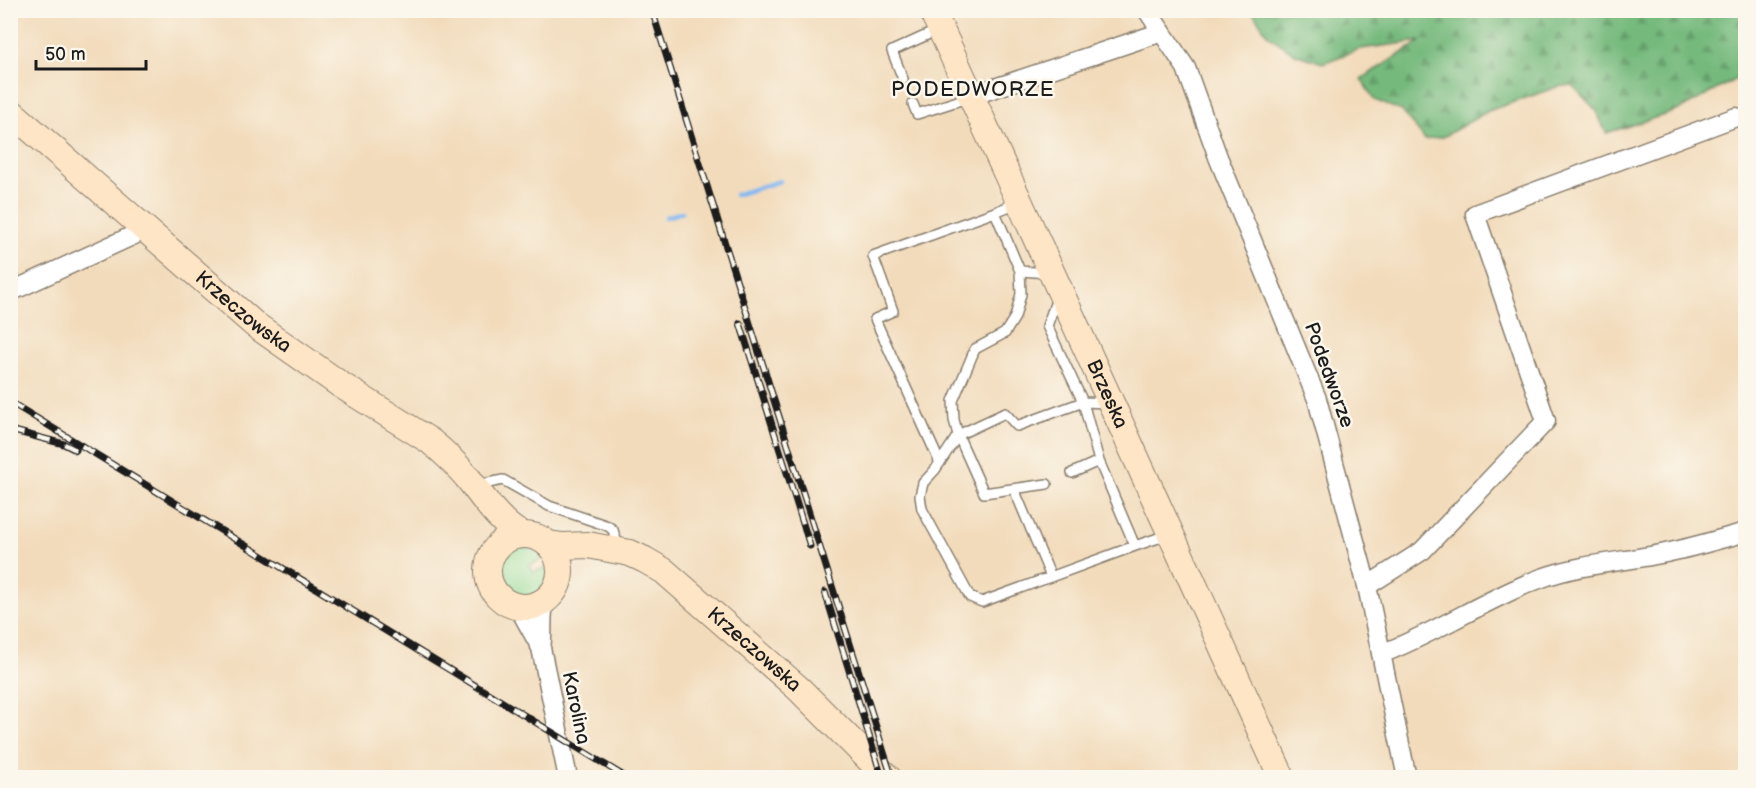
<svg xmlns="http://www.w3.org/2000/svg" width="1756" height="788" font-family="'Balsamiq Sans',sans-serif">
	<defs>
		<pattern id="forest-firs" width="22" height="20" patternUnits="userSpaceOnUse" patternTransform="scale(1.5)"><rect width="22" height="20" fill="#75b97c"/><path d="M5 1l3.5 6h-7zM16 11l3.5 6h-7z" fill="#659e6b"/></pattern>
	</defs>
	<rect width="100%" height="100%" fill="#fbf7ec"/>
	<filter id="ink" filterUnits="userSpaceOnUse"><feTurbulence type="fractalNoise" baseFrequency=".0167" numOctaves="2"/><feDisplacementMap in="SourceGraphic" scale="12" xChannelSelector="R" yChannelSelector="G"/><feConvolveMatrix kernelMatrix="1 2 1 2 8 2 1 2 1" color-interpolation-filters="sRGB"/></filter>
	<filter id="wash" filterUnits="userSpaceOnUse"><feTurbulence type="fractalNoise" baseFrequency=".008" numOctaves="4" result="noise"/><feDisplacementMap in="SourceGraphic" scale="24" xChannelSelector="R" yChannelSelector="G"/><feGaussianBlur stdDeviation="1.35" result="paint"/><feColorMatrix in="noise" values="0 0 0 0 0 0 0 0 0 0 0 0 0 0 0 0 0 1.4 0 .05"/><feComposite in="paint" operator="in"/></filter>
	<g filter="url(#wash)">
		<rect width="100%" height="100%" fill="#f2dbbb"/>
		<path fill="#92d992" stroke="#577a57" stroke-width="1.5" d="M521,547L535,549L543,555V559L530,565L533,572L548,567C551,574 548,582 543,588C516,618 474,560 521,547Z"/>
		<path fill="url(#forest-firs)" stroke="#486a4c" stroke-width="1.5" d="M1252,11H1745V74L1677,111L1606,133L1596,110L1572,85L1557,87L1488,111L1443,137L1425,140L1402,111L1374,100L1361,79L1421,41L1360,49L1323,63L1295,54L1268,35Z"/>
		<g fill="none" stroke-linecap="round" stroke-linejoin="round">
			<path stroke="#80b8f0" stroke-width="4.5" d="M735,195L780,181
				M666,217L682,212"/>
		</g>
	</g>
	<g filter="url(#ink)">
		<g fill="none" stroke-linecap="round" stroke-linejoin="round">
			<g stroke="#877c6c" stroke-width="12">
				<path id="lane" d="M903,79L892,51L938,30
					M913,104L917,114L970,97
					M1017,203L995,212L1020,271L1048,273
					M1020,271L1021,294L1015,317L1005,333L975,349L953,401L954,420L958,435L935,470L923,483L920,496L922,509L970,597L982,602L1135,546L1099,461
					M1057,298L1047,326L1083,402L1108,403
					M940,463L875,319L893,311L873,256L995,212
					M1047,484L984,493L958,435L1005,413L1017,426L1083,402L1099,461L1072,473
					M477,488L488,483L503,480L549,506L608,526L613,530L619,549
					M1014,489L1051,577
					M1135,546L1170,534"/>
			</g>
			<g stroke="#877c6c" stroke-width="21">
				<path id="street" d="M1147,10L1186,68L1218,157L1317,399L1367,586L1407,778
					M971,96L1162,32
					M10,292L145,230
					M1367,586L1422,551L1546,421L1475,214L1736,117
					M545,602C540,617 544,632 541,648L568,778
					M516,607L521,612L541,648
					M1381,654C1436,633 1484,600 1539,579C1581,563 1627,562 1670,552C1695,547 1720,539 1746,532"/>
			</g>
			<g stroke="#877c6c" stroke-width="28">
				<g id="secondary">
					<path id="s1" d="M932,10L1282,778"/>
					<path id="s2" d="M10,111L254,324L341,385L430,441C444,452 456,464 467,477C482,496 500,524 522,535"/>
					<circle cx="524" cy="571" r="36"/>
					<path id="s3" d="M549,544L563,546L588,545L630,553L645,560L664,571L799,689L888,778"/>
				</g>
			</g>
			<use href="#lane" stroke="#fff" stroke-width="9"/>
			<use href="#street" stroke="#fff" stroke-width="18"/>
			<use href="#secondary" stroke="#fee5c5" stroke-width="26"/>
			<g stroke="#1c1c1c" stroke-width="7">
				<path id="rail" d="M652,10L892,778
					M740,323L810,546
					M10,402L627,778
					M10,430L64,444L76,450
					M825,592L882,778"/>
			</g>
			<use href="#rail" stroke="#fbf7ec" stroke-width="4.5" stroke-dasharray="14" stroke-linecap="butt"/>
		</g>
	</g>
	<g text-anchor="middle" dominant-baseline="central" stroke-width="5" stroke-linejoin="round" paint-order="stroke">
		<g font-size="20" fill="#1c1c1c" stroke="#fbf7ec">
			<text stroke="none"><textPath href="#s2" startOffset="308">Krzeczowska</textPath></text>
			<text transform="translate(1329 375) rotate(70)">Podedworze</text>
			<text stroke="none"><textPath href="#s1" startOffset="422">Brzeska</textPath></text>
			<text stroke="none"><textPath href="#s3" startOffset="240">Krzeczowska</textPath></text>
			<text transform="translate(576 708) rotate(78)">Karolina</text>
		</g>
		<g font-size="21" letter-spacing="1.5" fill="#1c1c1c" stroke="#fbf7ec">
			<text x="973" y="89">PODEDWORZE</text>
		</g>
	</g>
	<rect width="1756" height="788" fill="none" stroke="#fbf7ec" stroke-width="36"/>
	<path d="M36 60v9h110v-9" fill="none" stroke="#1c1c1c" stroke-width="3"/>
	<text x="45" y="60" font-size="18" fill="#1c1c1c" stroke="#fbf7ec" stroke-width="4.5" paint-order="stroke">50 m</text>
</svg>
